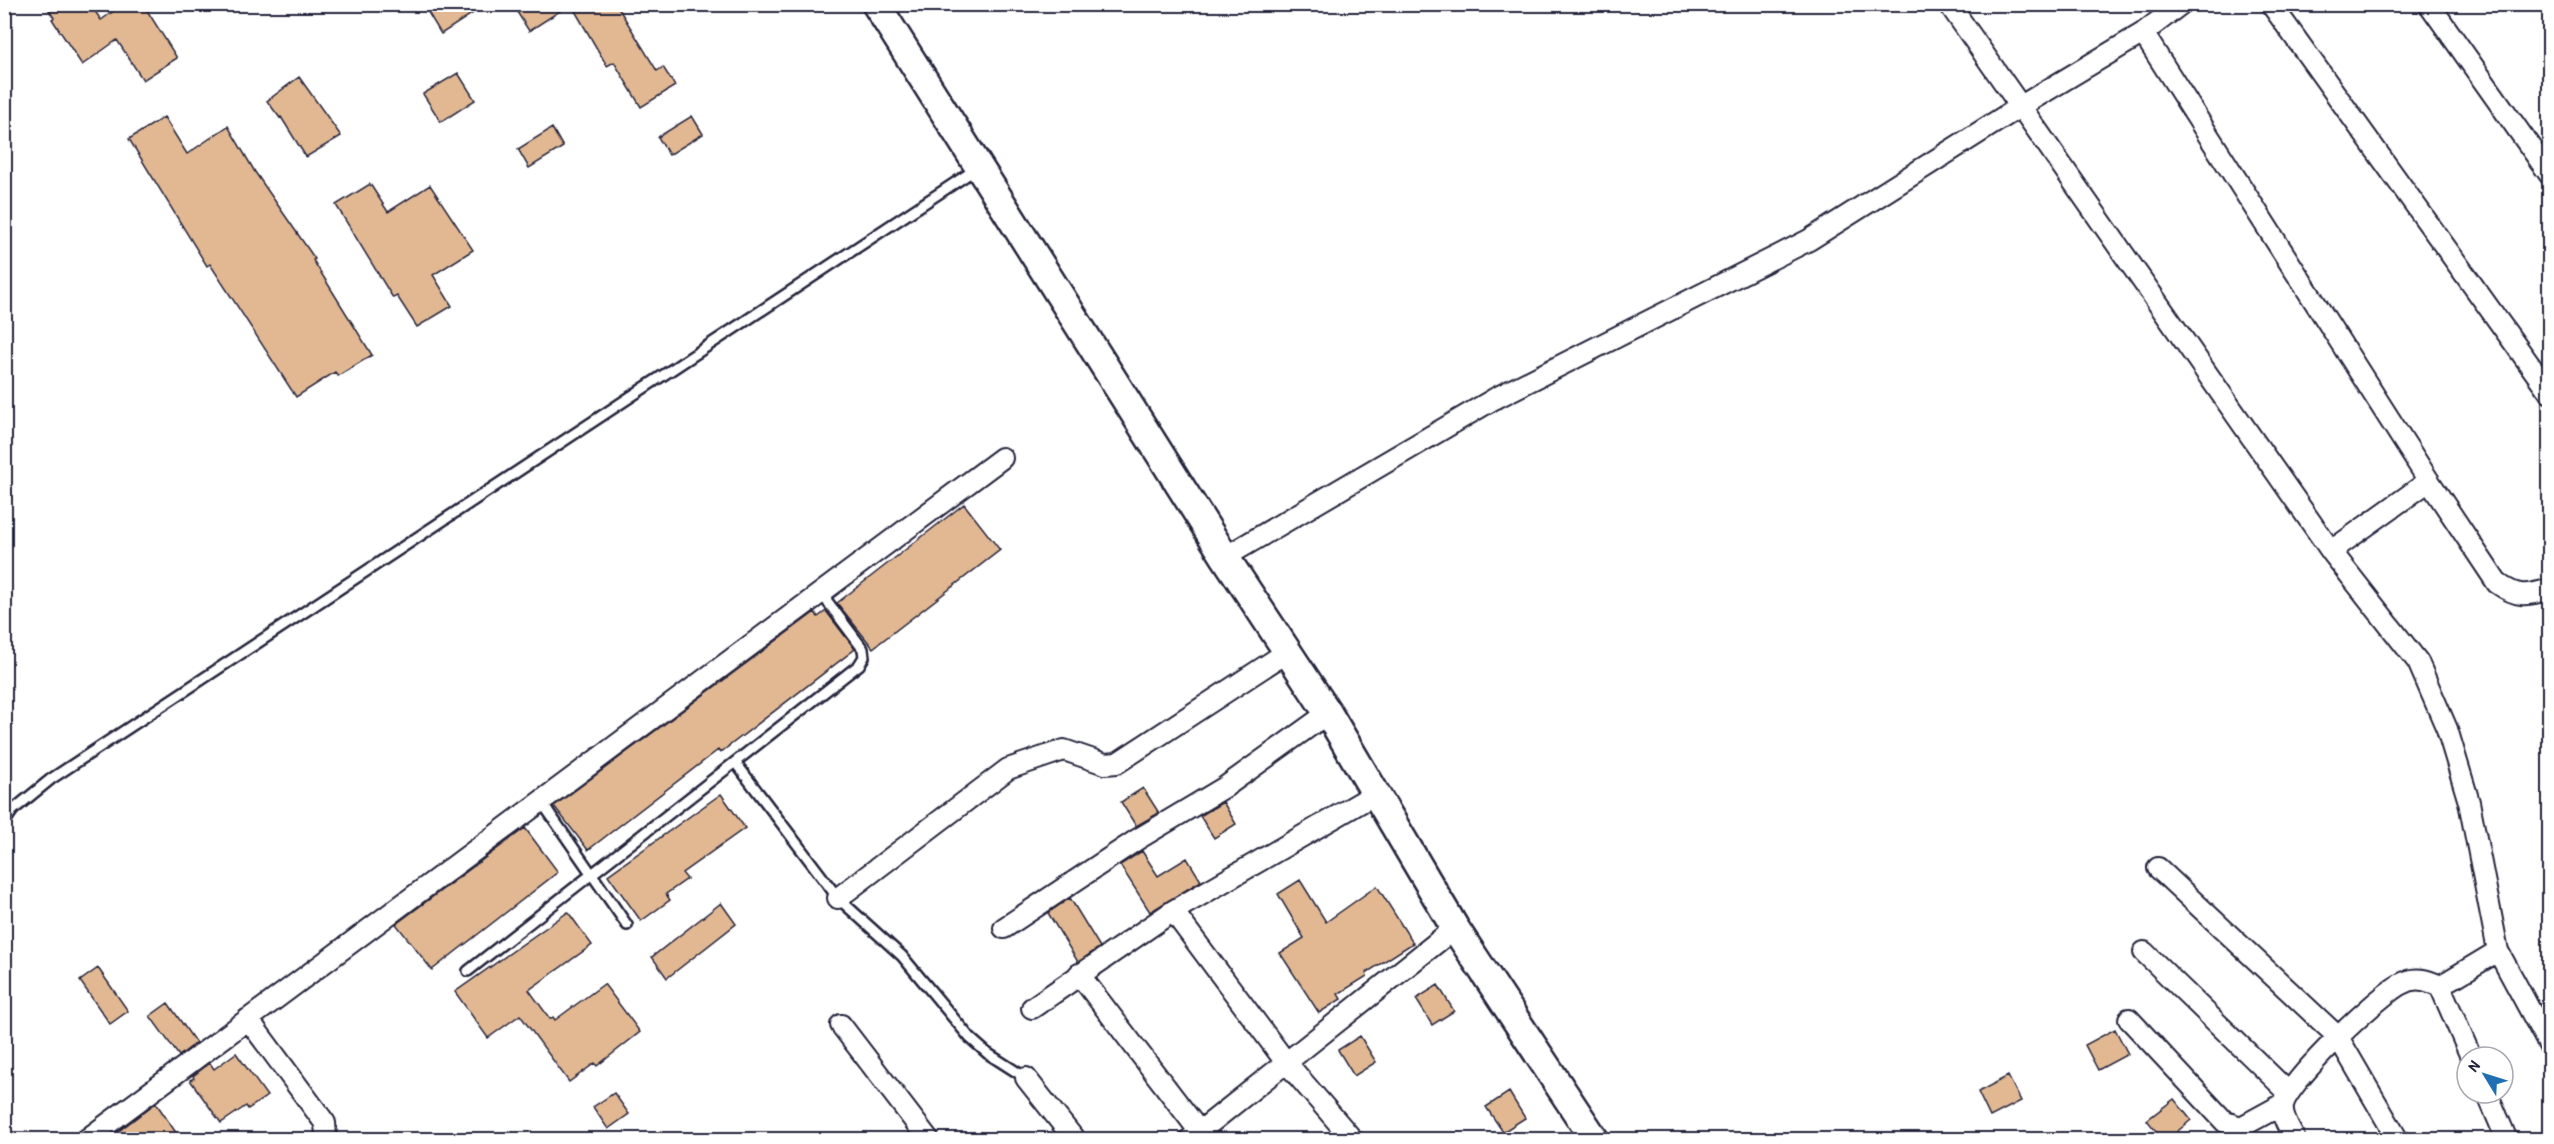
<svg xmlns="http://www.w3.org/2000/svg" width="2554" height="1144" font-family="'Patrick Hand',sans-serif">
	<rect width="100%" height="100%" fill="#fff"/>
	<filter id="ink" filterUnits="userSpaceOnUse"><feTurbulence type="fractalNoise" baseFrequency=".0167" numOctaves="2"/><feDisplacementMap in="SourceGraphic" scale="12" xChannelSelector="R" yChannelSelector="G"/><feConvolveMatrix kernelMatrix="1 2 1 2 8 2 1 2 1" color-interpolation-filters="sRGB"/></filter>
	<g filter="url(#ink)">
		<path fill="#e2b893" stroke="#22223b" stroke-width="1.5" d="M45,4H90L101,20L124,4H143L177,58L143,80L117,40L82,65L52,19L54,18Z
			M423,4H487L441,34Z
			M512,4H571L529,31Z
			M571,4H616L657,71L663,67L675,86L641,107L614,62L607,66Z
			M458,73L475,100L441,122L423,94Z
			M299,77L341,136L306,157L281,117L280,118L267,101Z
			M692,116L703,134L669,155L658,137Z
			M164,117L187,154L228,126L255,172L315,259L313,260L372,355L338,376L335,372L296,397L210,264L207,266L129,139Z
			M552,128L563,147L529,168L518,149Z
			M370,184L388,212L430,185L473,250L433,275L452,306L417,327L397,296L393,298L336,205Z
			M964,504L1000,550L873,648L837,603Z
			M826,611L855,649L720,753L718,750L588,850L554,806L815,612L818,617Z
			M1143,788L1159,813L1136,826L1121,802Z
			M721,794L745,828L682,873L687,879L666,894L670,900L641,921L608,875Z
			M1223,802L1236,824L1214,838L1200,816Z
			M525,828L558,872L432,970L396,924Z
			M1142,851L1158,876L1187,858L1201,881L1150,912L1120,865Z
			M1300,880L1326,922L1377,886L1413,943L1366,973L1367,976L1338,994L1341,999L1319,1013L1280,953L1304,938L1278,894Z
			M1070,898L1100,947L1078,962L1048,913Z
			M721,903L736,924L667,978L652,957Z
			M568,912L592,945L529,990L550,1019L553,1017L555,1020L604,984L640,1032L597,1066L595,1063L569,1082L520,1015L488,1038L455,992Z
			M98,968L128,1011L110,1024L80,981Z
			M1438,985L1454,1011L1432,1025L1416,999Z
			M168,1003L196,1043L179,1056L150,1016Z
			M2115,1029L2128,1054L2098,1070L2085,1045Z
			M1360,1036L1376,1062L1354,1076L1338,1050Z
			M236,1053L267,1096L248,1109L246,1106L221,1123L190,1080L194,1078L193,1076L210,1063L214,1069Z
			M2008,1076L2021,1101L1990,1117L1978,1092Z
			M1509,1092L1525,1118L1503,1132L1486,1107Z
			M614,1093L629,1114L608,1129L593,1107Z
			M2174,1099L2191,1120L2167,1140H2163L2147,1120Z
			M156,1103L181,1140H107L149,1108Z"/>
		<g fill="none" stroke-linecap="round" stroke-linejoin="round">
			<g stroke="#22223b" stroke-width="14">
				<path id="lane" d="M735,762L838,898L902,956L970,1038L987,1053L1026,1078
					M541,801L627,925
					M4,823L13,810L51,779L976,169
					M468,971L859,665L864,657L863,649L821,593"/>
			</g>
			<g stroke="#22223b" stroke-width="24">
				<path id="street" d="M1949,4L2331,551L2418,662L2447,729L2469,802L2498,951L2550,1047
					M2271,4L2550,393
					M2429,4L2550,175
					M2143,33L2429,481L2497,583C2518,598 2526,596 2550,589
					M2331,551L2429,481
					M1225,557L1494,399L1809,240L2021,106L2143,33L2181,4
					M2158,868L2338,1037L2398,1140
					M838,898L1008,769L1064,750L1105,764L1117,763L1287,652
					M1173,911L1285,1061L1353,1140
					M1004,928L1138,839L1225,787L1328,713
					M2144,952L2288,1092
					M1079,974L1206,1140
					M2440,986L2471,1057
					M1032,1008L1173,911L1375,794
					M248,1019L325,1123L326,1136L323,1140
					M2129,1019L2225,1122L2241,1127L2283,1104
					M841,1025L929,1140
					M1026,1078L1075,1140
					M2487,1093L2507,1140
					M86,1140L1002,458
					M1189,1140L1455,928
					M2295,1140C2290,1129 2281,1118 2283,1106C2286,1083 2379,995 2401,984C2415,976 2427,980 2440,986L2498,951"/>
			</g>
			<g stroke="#22223b" stroke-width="32">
				<path id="secondary" d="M876,4L1225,557L1328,713L1455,928L1595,1140"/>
			</g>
			<use href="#lane" stroke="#fff" stroke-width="9"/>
			<use href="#street" stroke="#fff" stroke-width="20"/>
			<use href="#secondary" stroke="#fff" stroke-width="27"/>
		</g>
	</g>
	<rect width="2554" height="1144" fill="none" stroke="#fff" stroke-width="24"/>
	<rect x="12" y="12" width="2530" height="1120" fill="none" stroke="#22223b" stroke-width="2" filter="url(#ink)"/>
	<g transform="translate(2485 1075) rotate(308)"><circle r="28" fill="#ffffff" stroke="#a7a7b1" stroke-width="1.5"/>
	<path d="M0-4.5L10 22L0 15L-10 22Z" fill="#1f6fb2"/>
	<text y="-9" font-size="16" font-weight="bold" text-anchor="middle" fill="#22223b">N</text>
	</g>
</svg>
